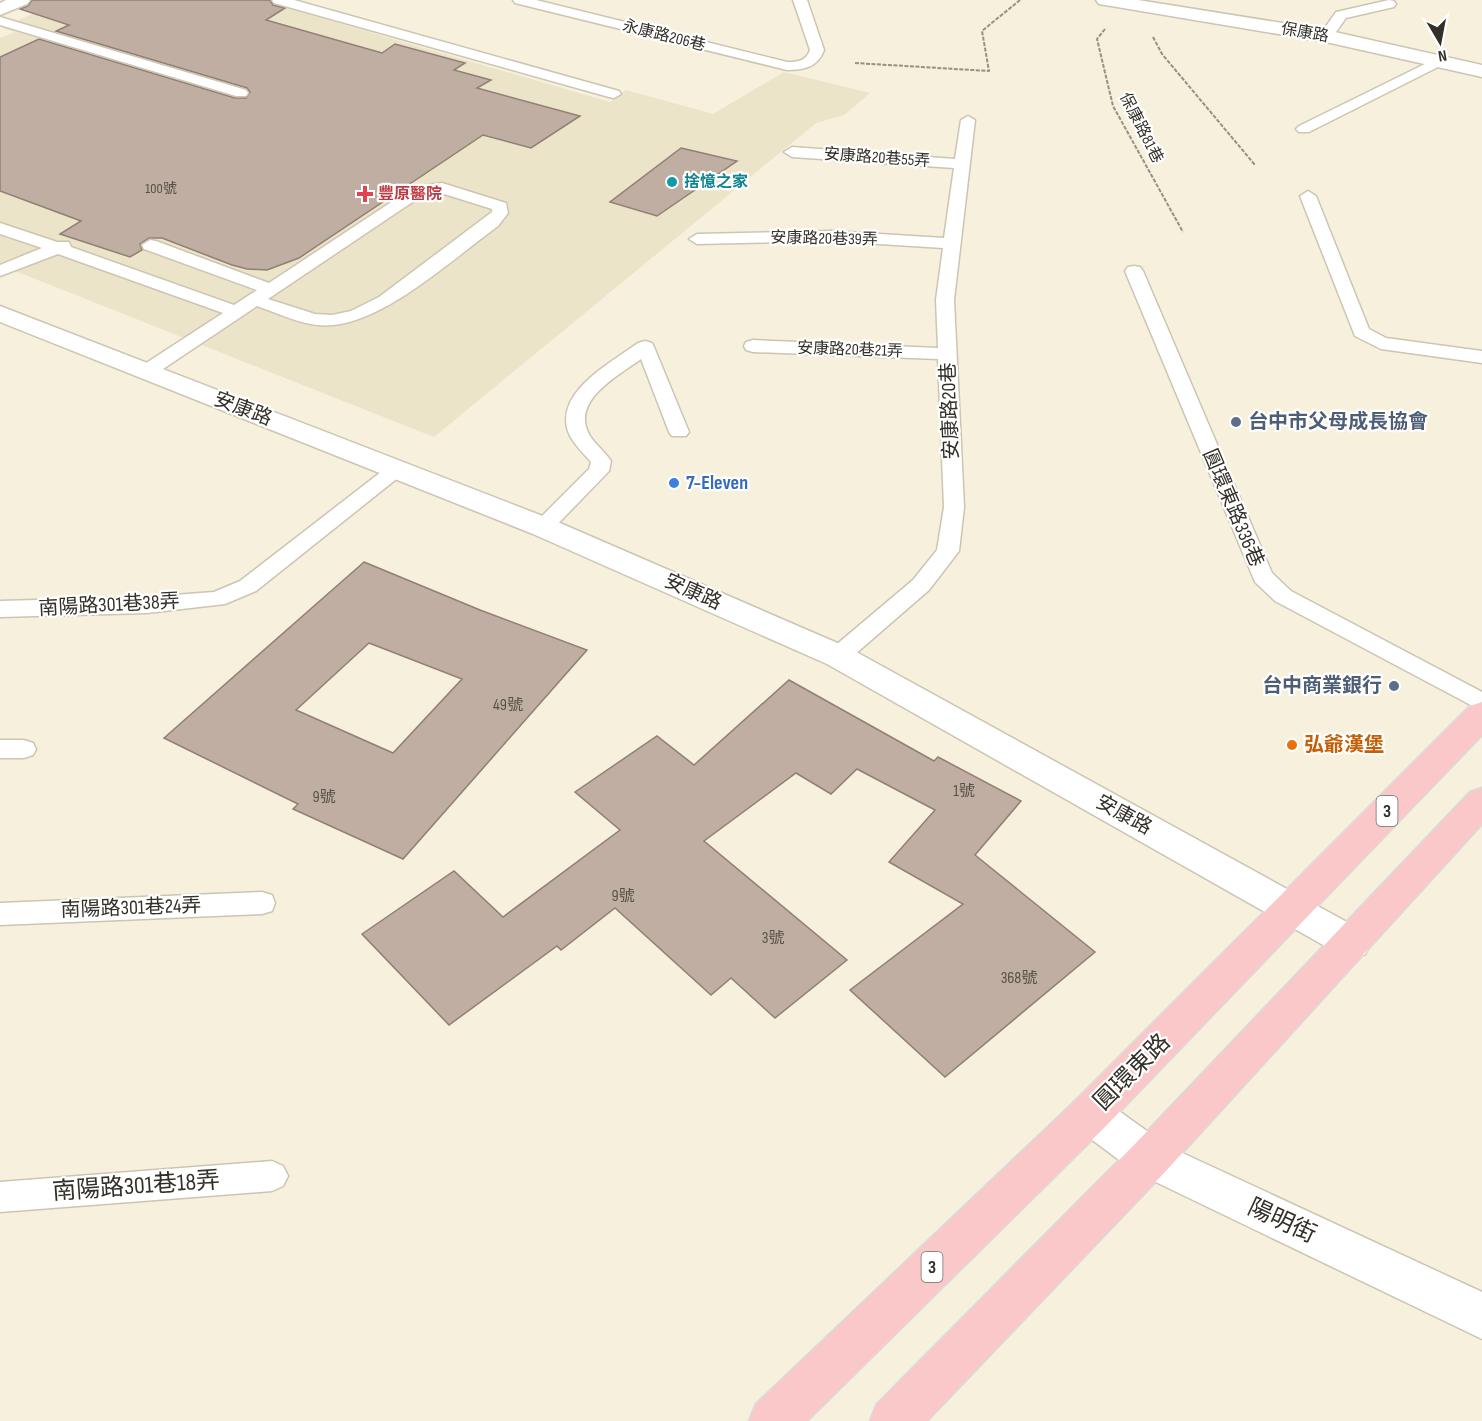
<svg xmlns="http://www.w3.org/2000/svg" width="1482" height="1421" font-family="'Sofia Sans Condensed','Noto Sans TC',sans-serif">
	<rect width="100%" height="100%" fill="#f6f0dc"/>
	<path fill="#ece4c9" d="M62,0H259L610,102L626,90L713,114L784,72L870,93L844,115L816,123L434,437L0,265V38L15,32L2,28Z"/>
	<path fill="#c0aea2" stroke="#907f74" stroke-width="1.5" fill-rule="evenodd" d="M32,0H270L273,5L285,8L266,20L382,53L395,44L465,63L454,70L491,80L477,88L580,116L531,148L483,135L299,258L267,270L247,269L232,265L162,238H149L140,244L142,250L130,257L60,234L81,221L0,191V57L39,39L235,98H246L250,92L247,88L56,31L69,25L20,9L28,6Z
		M681,148L737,161L657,216L610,202Z
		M364,562L480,610L587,650L403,859L293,809L298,804L164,738ZM369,643L462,679L393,753L296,710Z
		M789,680L934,761L938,757L1021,801L975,855L1095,952L945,1077L850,990L963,904L889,862L935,810L857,769L831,794L796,773L704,841L847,960L775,1018L731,978L711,995L615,908L561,950L557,946L449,1025L362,934L454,871L503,917L620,830L575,792L657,736L694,765Z"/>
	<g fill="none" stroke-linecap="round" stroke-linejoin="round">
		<g stroke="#cbc5b2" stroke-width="3">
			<path id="service" d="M272,0H294L619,91L621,94L614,98L609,97L274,3Z
				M513,0H536L787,62C798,62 806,61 810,50L793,0H807L824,50C818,67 804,70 787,70L515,3Z
				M1389,0L1394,1L1396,4L1394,7L1346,18L1331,39L1326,40L1319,36L1336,12Z
				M0,17L246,90L248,93L246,96H236L0,25Z
				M1437,58L1444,62L1442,65L1309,132H1299L1296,129L1299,126Z
				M968,116L975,120L954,300L964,507L959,551L929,590L846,662L838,664L830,662L826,656L830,650L913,580L937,550L944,507L938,359L753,352L746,350L744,346L746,342L753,340L938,348L936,300L943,248L832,241L697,244L689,239L697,234L832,231L944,238L954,168L792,157L784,152L792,147L955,159L961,120Z
				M442,183L506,203L508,213L498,226C454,258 387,320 333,325C307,328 280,314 257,306L154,375H140L138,371L140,367L223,313L58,254L0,276V265L42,248L0,234V223L57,242H69L71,247L234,305L257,290L144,249L142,245L150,240L156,241L269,283L405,193L421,186ZM441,193L492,209V212L379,297L351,311L332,315L315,314L268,299L417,199L430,194Z
				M1308,191L1316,196L1369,329L1386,338L1482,351V363L1381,349L1355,336L1300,196Z
				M1134,266L1140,267L1143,271L1272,573L1291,591L1482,692V711L1275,601L1255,582L1125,271L1128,267Z
				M645,341L652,343L654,347L689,432L686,436H672L669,432L641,359C618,376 569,401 590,436C596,445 605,452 611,461L609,471L550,532L543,534L536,532L532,527L536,522L589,469L591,462C584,454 575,445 570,436C550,394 611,363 638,343Z
				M397,463L404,465L407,469L404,473L256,591L225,604L147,613L0,617V601L147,597L214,592L240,581L390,465Z
				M0,740H24L33,743L36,749L33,755L24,758H0Z
				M262,892L272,895L275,903L272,911L262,914L0,925V903Z
				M272,1161L283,1166L288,1176L283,1186L272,1191L0,1212V1182Z"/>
		</g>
		<g stroke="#cbc5b2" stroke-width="3">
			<path id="minor" d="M6,0H30L27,4L0,15V3Z
				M1096,0H1138L1326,30L1482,65V77L1326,42L1105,5L1099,4Z
				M0,306L553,520L849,648L1365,932L1371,943L1365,954L1352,959L1339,954L827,664L533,534L0,322Z
				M1150,1138L1482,1292V1339L1135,1172L1129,1158L1135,1144Z"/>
		</g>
		<g stroke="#cbc5b2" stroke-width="3">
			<path id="tertiary" d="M1090,1095L1105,1101L1165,1144L1171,1158L1165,1172L1150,1178L1135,1172L1075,1127L1069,1114L1075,1101Z"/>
		</g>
		<g stroke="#dadad8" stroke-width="3">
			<path id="primary" d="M1482,702V735L1105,1127L807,1421H749L756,1404L1075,1101L1470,706Z
				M1482,788V824L1165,1172L927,1421H870L877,1404L1135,1144L1470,792Z"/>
		</g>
		<path stroke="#959183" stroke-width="2" stroke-dasharray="4 1.5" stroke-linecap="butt" d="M1105,29L1097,39L1113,106L1183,232
			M1153,37L1162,54L1255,165
			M855,63L989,71L982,31L1020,0"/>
		<use href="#service" fill="#fff" fill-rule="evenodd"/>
		<use href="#minor" fill="#fff" fill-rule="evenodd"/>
		<use href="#tertiary" fill="#fff" fill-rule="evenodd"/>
		<use href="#primary" fill="#fbc8ca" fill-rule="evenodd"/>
	</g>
	<circle fill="#0f9aa8" stroke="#fff" stroke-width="2" cx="672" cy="182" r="6"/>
	<path fill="#e0444e" stroke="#fff" stroke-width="2" d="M362 185h6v6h6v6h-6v6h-6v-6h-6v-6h6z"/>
	<g fill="#5c6f8a" stroke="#fff" stroke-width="2">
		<circle cx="1236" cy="422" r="6"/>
		<circle cx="1394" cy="686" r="6"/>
	</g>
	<circle fill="#3f7fe0" stroke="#fff" stroke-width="2" cx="674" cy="483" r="6"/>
	<circle fill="#e8710a" stroke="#fff" stroke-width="2" cx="1292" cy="745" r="6"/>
	<g text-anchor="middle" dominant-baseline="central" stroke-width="4.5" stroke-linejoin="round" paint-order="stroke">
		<g font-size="14" fill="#565046">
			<text x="161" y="188">100號</text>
		</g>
		<g font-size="16" fill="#323028" stroke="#fff">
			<text transform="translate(1305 33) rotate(10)">保康路</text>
			<text transform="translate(664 36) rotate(14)">永康路206巷</text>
			<text transform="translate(1141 128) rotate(63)">保康路81巷</text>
			<text transform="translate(877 158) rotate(4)">安康路20巷55弄</text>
			<text transform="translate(824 239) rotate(1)">安康路20巷39弄</text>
			<text transform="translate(850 350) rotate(2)">安康路20巷21弄</text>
		</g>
		<g font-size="16" font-weight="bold" fill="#0d838f" stroke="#fff" text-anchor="start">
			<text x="684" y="182">捨憶之家</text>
		</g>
		<g font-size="16" font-weight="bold" fill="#be3a42" stroke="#fff" text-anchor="start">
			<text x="378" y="194">豐原醫院</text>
		</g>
		<g font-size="16" fill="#565046">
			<text x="508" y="705">49號</text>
			<text x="964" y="791">1號</text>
			<text x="324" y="797">9號</text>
			<text x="623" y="896">9號</text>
			<text x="773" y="938">3號</text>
			<text x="1019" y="978">368號</text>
		</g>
		<g fill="#fff" stroke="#706e68" stroke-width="1.5">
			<rect x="1376.5" y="796" width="21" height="30" rx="4.5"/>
			<rect x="921.5" y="1252" width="21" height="30" rx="4.5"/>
		</g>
		<g font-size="18" font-weight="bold" fill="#323028">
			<text x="1387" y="811">3</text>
			<text x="932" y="1267">3</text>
		</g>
		<g font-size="20" fill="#323028" stroke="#fff">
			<text transform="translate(243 409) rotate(21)">安康路</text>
			<text transform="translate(950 411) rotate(-92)">安康路20巷</text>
			<text transform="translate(1233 508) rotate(67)">圓環東路336巷</text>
			<text transform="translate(693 592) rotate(24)">安康路</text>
			<text transform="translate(109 605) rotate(-3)">南陽路301巷38弄</text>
			<text transform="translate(1124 815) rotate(29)">安康路</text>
			<text transform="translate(131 908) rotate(-2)">南陽路301巷24弄</text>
		</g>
		<g font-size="20" font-weight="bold" fill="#4e5e75" stroke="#fff" text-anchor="start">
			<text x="1248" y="422">台中市父母成長協會</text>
			<text x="1382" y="686" text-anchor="end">台中商業銀行</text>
		</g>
		<g font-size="20" font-weight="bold" fill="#366cbe" stroke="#fff" text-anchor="start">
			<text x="686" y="483">7-Eleven</text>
		</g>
		<g font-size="20" font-weight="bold" fill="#c56008" stroke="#fff" text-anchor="start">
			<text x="1304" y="745">弘爺漢堡</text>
		</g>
		<g font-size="24" fill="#323028" stroke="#fff">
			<text transform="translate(1132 1072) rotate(-45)">圓環東路</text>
			<text transform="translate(136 1186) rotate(-4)">南陽路301巷18弄</text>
			<text transform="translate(1282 1221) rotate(25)">陽明街</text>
		</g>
	</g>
	<g transform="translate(1440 42) rotate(170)" stroke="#ffffff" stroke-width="4.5" paint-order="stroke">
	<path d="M0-4.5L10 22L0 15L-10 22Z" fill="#323028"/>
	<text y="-9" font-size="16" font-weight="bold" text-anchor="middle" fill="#323028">N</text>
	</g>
</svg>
